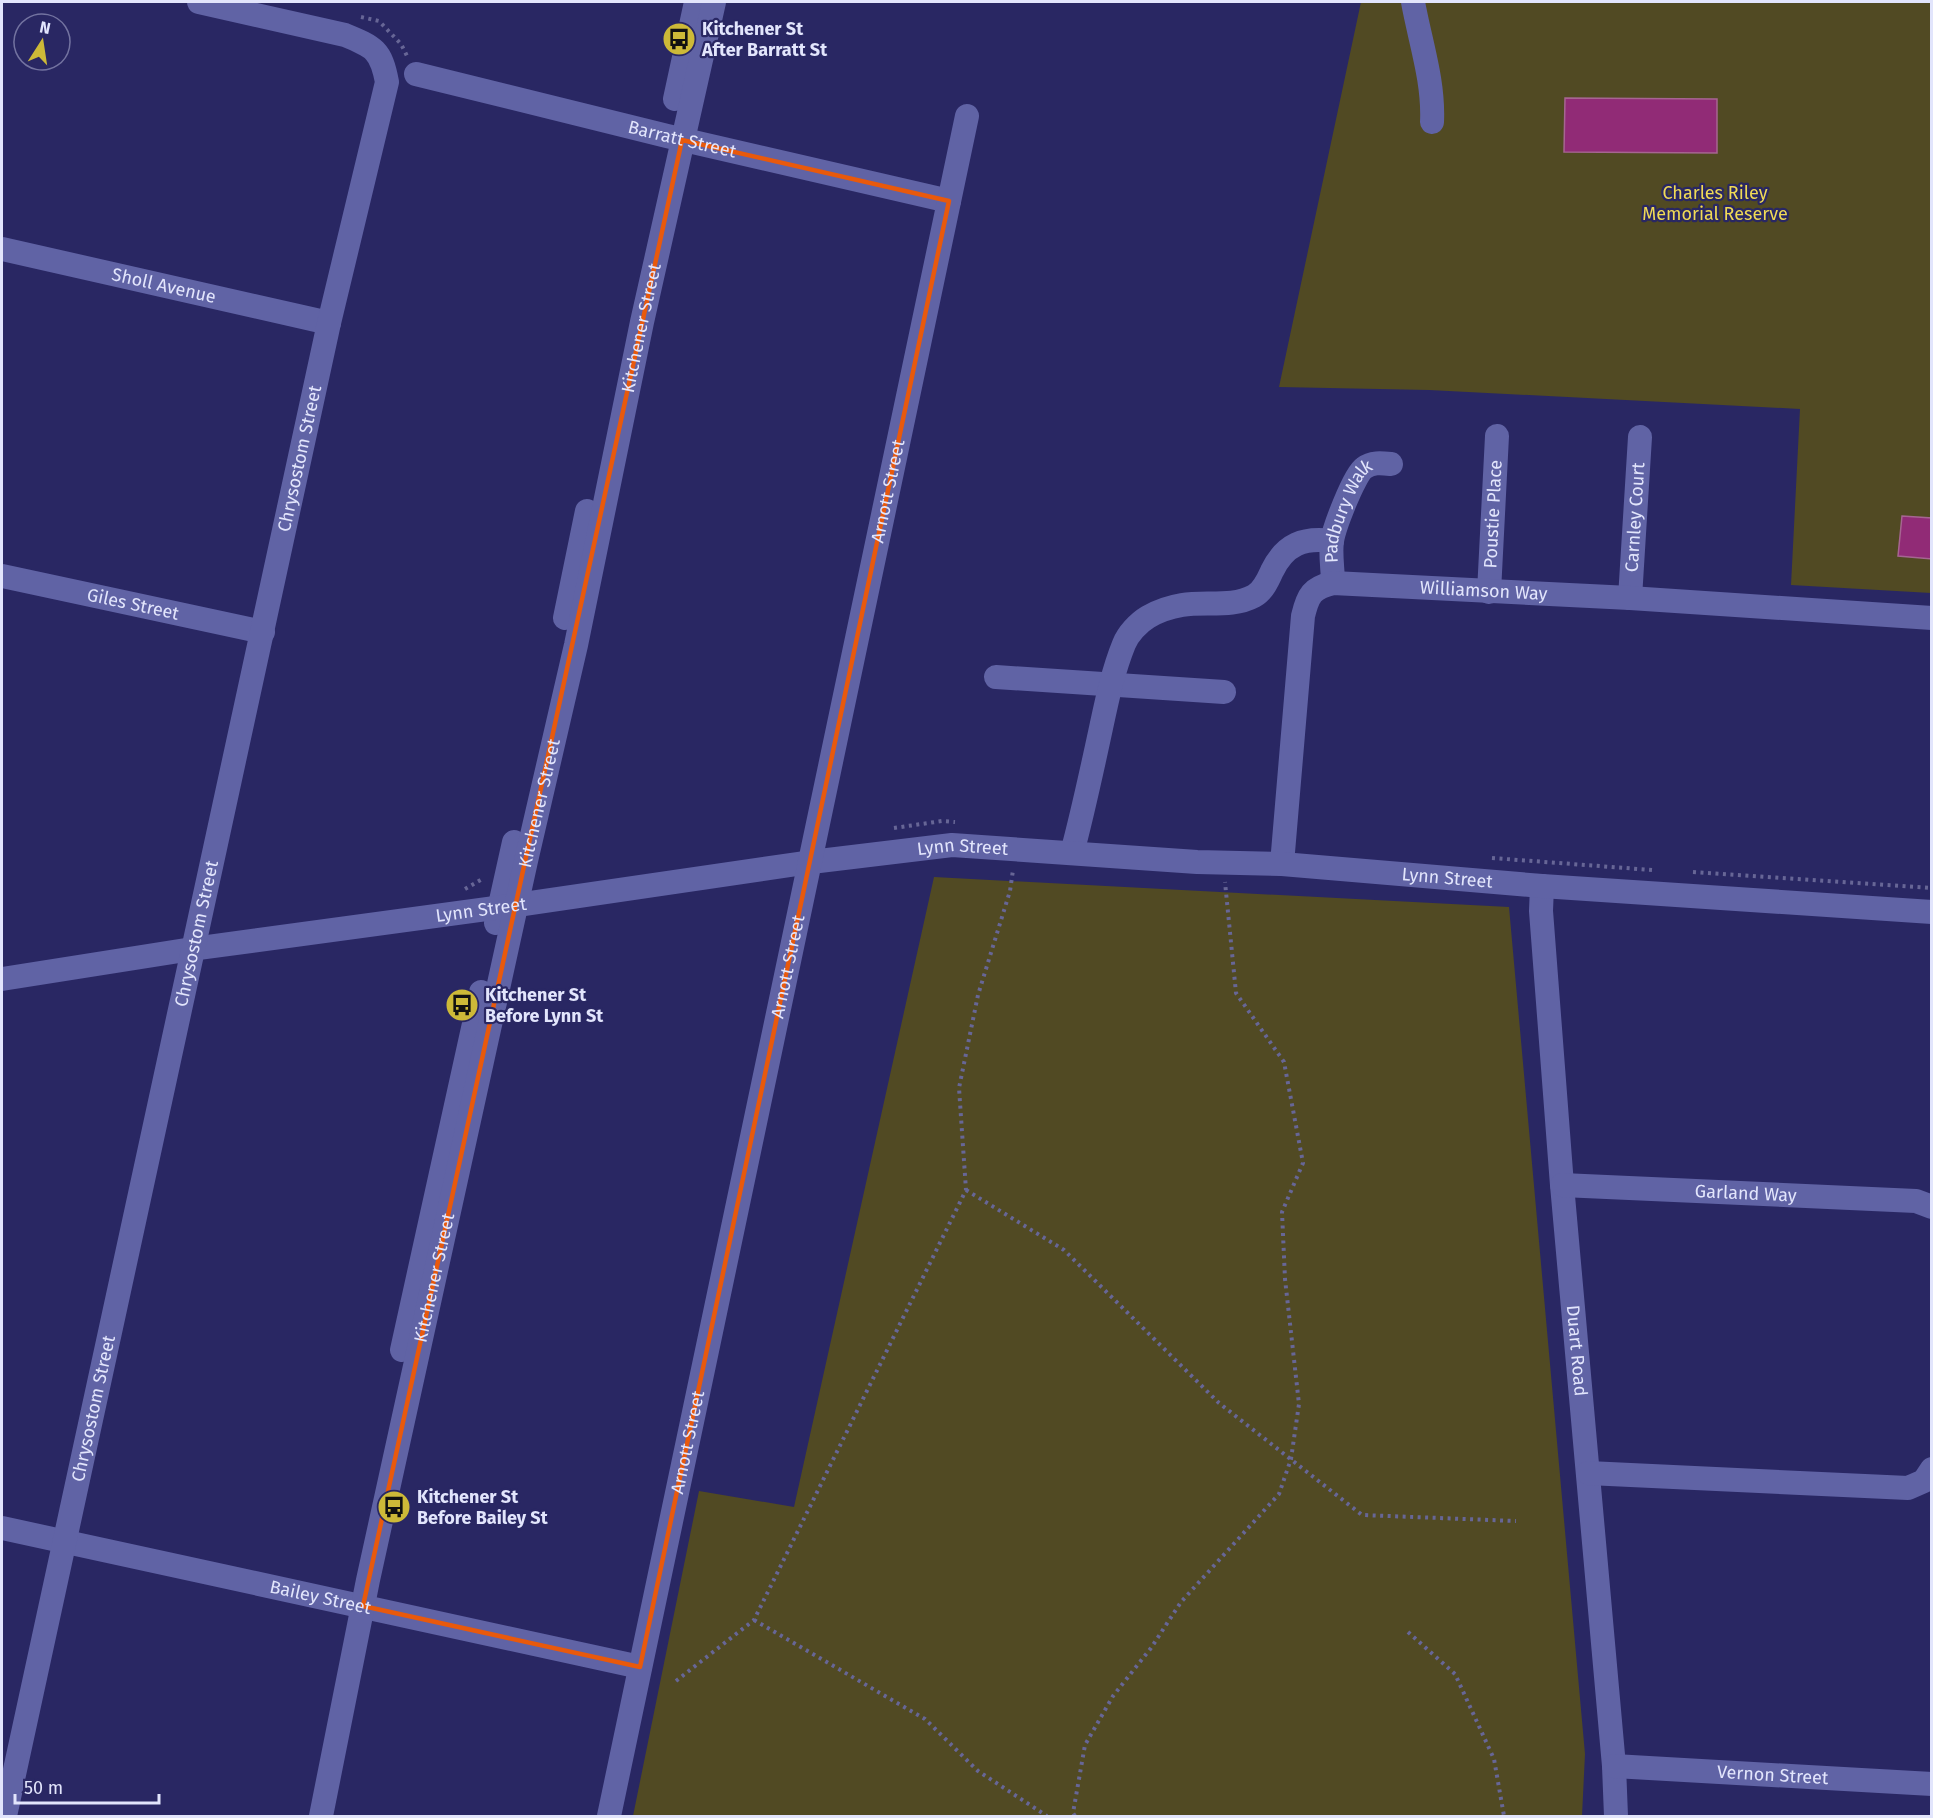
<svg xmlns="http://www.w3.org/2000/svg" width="1933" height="1818" font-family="'Fira Sans',sans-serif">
	<rect width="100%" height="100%" fill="#292763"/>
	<path fill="#514a23" d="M1361,2H1931V593L1791,585L1800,409L1429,390L1279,387Z
		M934,877L1509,907L1585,1754L1582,1816H633L699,1491L794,1507Z"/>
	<path fill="#912b76" stroke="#a66591" stroke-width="1.5" d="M1565,98L1717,99V153L1564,152Z
		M1902,516L1932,518V559L1898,556Z"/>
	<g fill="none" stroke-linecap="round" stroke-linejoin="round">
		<path stroke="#676696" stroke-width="4" stroke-dasharray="3 4.5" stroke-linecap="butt" d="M361,17L379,21L401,44L407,56
			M894,828L942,821L955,822
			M1492,858L1652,870
			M1693,872L1932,888
			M465,889L484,878
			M966,1190L1064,1250L1219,1403L1362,1515L1516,1521
			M754,1620L925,1719L978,1771L1047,1816
			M1408,1632L1455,1674L1494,1759L1504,1816
			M676,1681L754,1620L966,1190L959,1088L978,995L1010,891L1013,870
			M1075,1816L1073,1813L1085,1745L1113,1696L1151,1648L1181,1602L1279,1494L1291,1459L1299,1404L1285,1279L1282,1212L1303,1163L1284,1062L1236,993L1225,882"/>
		<g stroke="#6063a5" stroke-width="24">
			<path d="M1413,2C1420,41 1434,81 1432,122"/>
			<path id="s1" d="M416,74L667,136L949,201"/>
			<path d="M675,99L696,2"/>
			<path id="s2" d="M2,249L329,323"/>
			<path id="s3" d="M2,576L263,632"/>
			<path id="s4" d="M1333,583C1333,570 1330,554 1332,541C1334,528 1354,475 1364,468C1372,462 1381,463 1391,464"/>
			<path id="s5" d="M1489,592L1497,436"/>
			<path id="s6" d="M1630,598L1640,437"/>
			<path d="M565,618L587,511"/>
			<path d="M996,677L1224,692"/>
			<path d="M1072,853C1083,812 1092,770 1101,728C1107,700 1113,671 1124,644C1128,634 1138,623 1148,617C1158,611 1170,607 1182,605C1205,601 1232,608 1254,596C1263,591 1268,580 1272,571C1285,544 1304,537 1332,541"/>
			<path id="s7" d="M1282,864L1303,616C1308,595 1312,588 1333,583L1630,598L1932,618"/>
			<path id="s8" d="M1542,886L1541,911L1562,1185L1614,1766L1616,1816"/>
			<path d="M496,923L514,842"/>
			<path id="s9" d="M2,979L192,949L517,905L811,862L952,845L1197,862L1282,864L1542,886L1932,912"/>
			<path id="s10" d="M1562,1185L1916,1201L1932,1207"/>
			<path d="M402,1350L481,992"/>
			<path d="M1588,1473L1908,1488L1924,1481L1932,1469"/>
			<path id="s11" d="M2,1528L640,1667"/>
			<path id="s12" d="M1614,1766L1932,1784"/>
			<path id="s13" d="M5,1816L329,323L387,82C381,50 374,47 345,35L199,2"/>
			<path id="s14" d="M321,1816L368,1580L526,861L576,645L642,322L714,2"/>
			<path id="s15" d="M609,1816L967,116"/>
		</g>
	</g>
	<path fill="none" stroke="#e8590c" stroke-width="4.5" stroke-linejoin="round" d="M682,140L949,201L640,1667L363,1606Z"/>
	<defs>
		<g id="bus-disc" transform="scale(1.725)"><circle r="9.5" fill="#cdb938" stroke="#292763"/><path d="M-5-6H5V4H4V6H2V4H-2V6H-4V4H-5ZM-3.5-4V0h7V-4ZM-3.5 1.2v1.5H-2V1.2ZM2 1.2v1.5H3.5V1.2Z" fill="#111"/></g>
	</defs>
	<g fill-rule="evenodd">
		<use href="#bus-disc" x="679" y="39"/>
		<use href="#bus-disc" x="462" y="1005"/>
		<use href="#bus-disc" x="394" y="1507"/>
	</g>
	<g text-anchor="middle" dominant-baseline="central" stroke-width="4.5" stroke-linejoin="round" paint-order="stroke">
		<g font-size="18" font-weight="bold" fill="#e2e5fc" stroke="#292763" text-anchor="start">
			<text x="702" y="29">Kitchener St<tspan x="702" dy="21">After Barratt St</tspan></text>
			<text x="485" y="995">Kitchener St<tspan x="485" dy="21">Before Lynn St</tspan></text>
			<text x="417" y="1497">Kitchener St<tspan x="417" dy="21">Before Bailey St</tspan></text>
		</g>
		<g font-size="18" fill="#e2e5fc" stroke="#292763">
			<text stroke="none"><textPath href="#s1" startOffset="274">Barratt Street</textPath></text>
			<text stroke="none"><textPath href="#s2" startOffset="166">Sholl Avenue</textPath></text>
			<text stroke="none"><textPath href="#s14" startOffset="1522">Kitchener Street</textPath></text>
			<text stroke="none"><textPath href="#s13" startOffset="1389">Chrysostom Street</textPath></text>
			<text stroke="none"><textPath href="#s15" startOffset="1354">Arnott Street</textPath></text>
			<text stroke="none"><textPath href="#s5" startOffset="78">Poustie Place</textPath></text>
			<text stroke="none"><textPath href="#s4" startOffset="75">Padbury Walk</textPath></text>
			<text stroke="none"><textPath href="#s6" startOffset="81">Carnley Court</textPath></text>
			<text stroke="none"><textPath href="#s7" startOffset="448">Williamson Way</textPath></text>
			<text stroke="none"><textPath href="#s3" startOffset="134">Giles Street</textPath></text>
			<text stroke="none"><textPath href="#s14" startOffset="1036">Kitchener Street</textPath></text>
			<text stroke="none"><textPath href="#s9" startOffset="970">Lynn Street</textPath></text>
			<text stroke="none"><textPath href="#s9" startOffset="1456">Lynn Street</textPath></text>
			<text stroke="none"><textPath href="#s9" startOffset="484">Lynn Street</textPath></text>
			<text stroke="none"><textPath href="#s13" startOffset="903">Chrysostom Street</textPath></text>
			<text stroke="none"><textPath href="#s15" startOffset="868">Arnott Street</textPath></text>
			<text stroke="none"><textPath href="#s10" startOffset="184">Garland Way</textPath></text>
			<text stroke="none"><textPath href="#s14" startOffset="550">Kitchener Street</textPath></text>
			<text stroke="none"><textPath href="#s8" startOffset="466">Duart Road</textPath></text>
			<text stroke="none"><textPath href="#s13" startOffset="417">Chrysostom Street</textPath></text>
			<text stroke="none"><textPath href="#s15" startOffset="382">Arnott Street</textPath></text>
			<text stroke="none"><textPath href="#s11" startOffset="326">Bailey Street</textPath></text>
			<text stroke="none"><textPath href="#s12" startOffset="159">Vernon Street</textPath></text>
		</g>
		<g font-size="18" fill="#f0da55" stroke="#292763">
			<text x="1715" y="193">Charles Riley<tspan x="1715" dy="21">Memorial Reserve</tspan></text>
		</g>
	</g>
	<rect width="1933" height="1818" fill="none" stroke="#e2e5fc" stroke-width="6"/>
	<g transform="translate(42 42) rotate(12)"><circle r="28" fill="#292763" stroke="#7373a0" stroke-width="1.5"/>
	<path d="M0-4.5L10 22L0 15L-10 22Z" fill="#cdb938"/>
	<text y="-9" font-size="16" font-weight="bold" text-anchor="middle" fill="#e2e5fc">N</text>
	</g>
	<path d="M15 1794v9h144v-9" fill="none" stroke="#e2e5fc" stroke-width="3"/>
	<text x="24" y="1794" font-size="18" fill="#e2e5fc" stroke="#292763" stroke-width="4.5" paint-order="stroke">50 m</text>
</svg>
